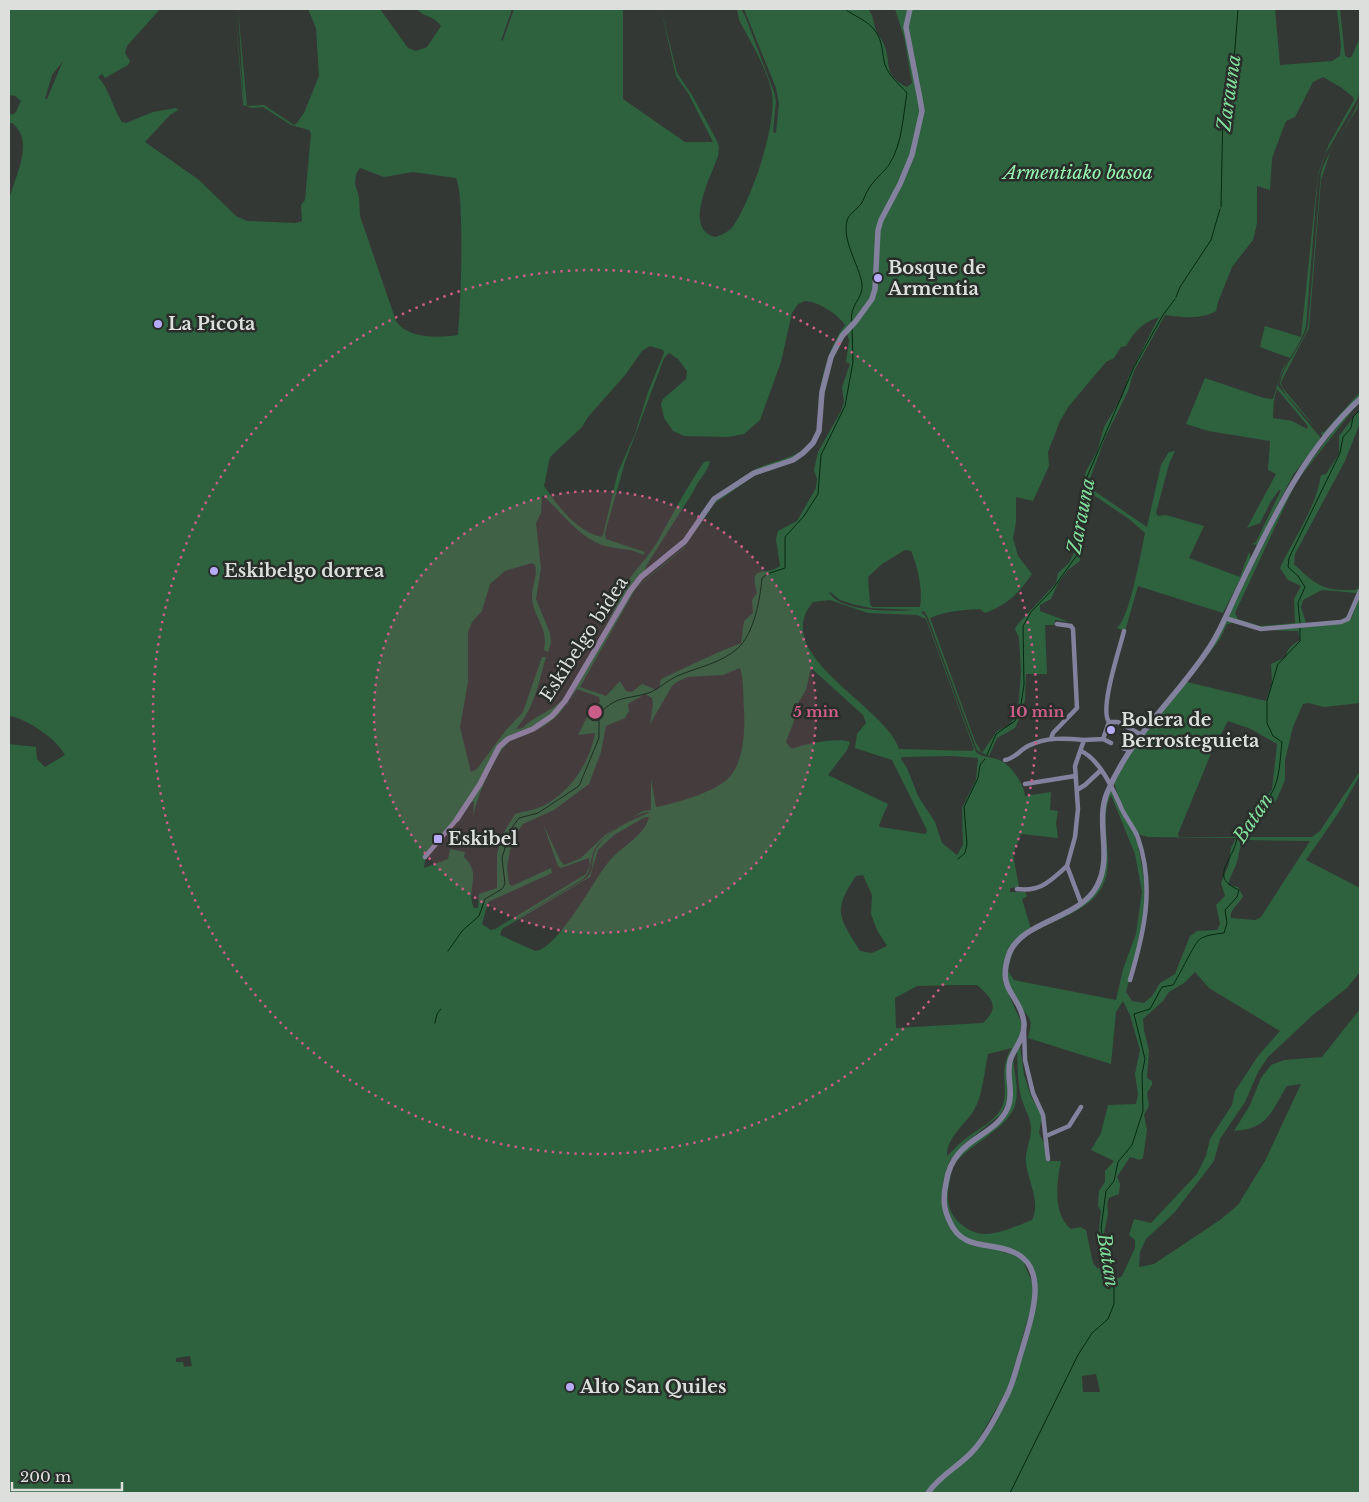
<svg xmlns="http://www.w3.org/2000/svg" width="1369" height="1502" font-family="'Libre Baskerville',serif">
	<rect width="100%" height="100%" fill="#333834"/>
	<path fill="#2e623e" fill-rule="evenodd" d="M9,9H160L127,46L125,53L130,61L128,65L105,78L102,74L98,77C109,88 113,109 122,122L126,123L153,112L176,108L178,110L170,115L145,142L199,180L236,216L247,221L296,223L302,221L301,205L305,200L311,133L309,130L291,125L263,107L252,108L243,105L235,9L244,105L238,9L247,106L264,105L294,125L297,123L304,113L319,76L316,28L308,9H380L408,48L416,51L427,47L441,26C435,16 423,17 417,9H512L501,41L503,40L514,9H623V99L685,142H713L688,93L676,76L661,9L677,73L692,95L716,139L719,146L718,156C712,175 682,229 715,237C722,235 730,231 734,225C752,198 777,125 772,93C768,71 750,40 739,20L737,9H741L745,16L774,92L776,101L773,132L776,133L779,104L776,88L744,9H868C873,15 873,19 875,27C876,33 881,38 884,44C892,64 882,75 907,87L912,83L904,37L895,9H1275L1280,65L1332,61L1340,56L1341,46L1337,9H1340L1345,56L1349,58L1352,56L1360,37V87L1358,98L1326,153L1318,176L1306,326C1301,347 1280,367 1278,386L1320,437V440L1293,475L1257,545L1252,544L1256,542L1281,490H1279L1271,501L1260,523L1247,528L1276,474L1268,470L1270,441L1208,431L1186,424L1205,378L1264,398L1273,399L1282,370L1290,358L1260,347L1265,326L1301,337L1318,174L1329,144L1354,100L1353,97L1342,88L1323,77L1313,82L1295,117L1286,121L1272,158L1270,190L1257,186V223L1253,240L1232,267L1218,302L1216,311C1202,320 1181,317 1165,315L1134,371L1128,391L1104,440L1088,484L1090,488L1147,527L1161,465L1169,452L1175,451L1169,464L1156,513L1158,516L1166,515L1204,526L1189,558L1240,577L1249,552L1251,558L1224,611L1223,613L1138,586L1125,631L1117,628C1130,618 1141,552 1145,533L1129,519L1089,492C1077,502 1076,531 1078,545C1079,551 1081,554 1080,561L1068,570L1058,583L1051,599L1040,605V611L1069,622L1055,620V625H1045L1047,674H1026L1025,700L1021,715L1015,728L997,738L989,756L977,750L928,618L924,611L921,612L926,617L976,752C984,759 995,756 1003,762C1013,768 1024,785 1025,796L1051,792L1050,810L1058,811L1056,823L1058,838L1021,834L1013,854L1019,887L1010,888V892H1025L1027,896L1022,899L1031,929L1014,940L1004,962L1003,982L1022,1024L1019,1038L1008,1060V1100L1000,1115L964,1144L950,1160L944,1178L941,1200L949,1224H953C936,1177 949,1161 986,1132C994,1126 1003,1120 1008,1111C1017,1095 1008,1075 1013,1058C1014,1074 1021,1094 1013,1110C1001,1132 973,1143 957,1161C950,1168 950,1182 948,1191C947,1204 950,1215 961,1224C983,1244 1008,1229 1032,1220C1041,1202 1028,1181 1026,1163C1025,1151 1031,1140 1031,1129C1031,1118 1026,1112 1023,1103C1017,1087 1018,1066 1017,1049L1020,1045L1024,1075L1031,1096L1042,1116L1039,1133L1045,1145L1046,1161H1061C1057,1181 1052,1214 1071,1229L1080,1227L1086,1230L1093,1263L1098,1269L1103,1264L1102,1251L1098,1240L1101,1211L1098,1206L1099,1191L1105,1182V1171L1114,1161L1091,1150L1101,1133L1108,1105L1136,1104L1138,1094L1135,1074L1140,1050L1130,1015L1123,1001L1116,1012L1111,1064L1028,1038C1029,1032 1032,1026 1030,1020C1028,1014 1022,1010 1019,1005C1011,994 1004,979 1007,966C1017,920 1078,924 1099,886C1116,857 1093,816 1112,789L1137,841L1145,883L1144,922L1126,992L1132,1001L1144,1003L1152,996L1160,983L1175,974L1190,936L1197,931L1217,930L1220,924L1216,905L1225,896L1221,883L1229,864L1231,848L1236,838L1148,837L1137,834L1123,810L1114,783L1133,747L1209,651L1225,622L1230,621L1263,630L1340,623L1351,619L1360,595V703L1324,707L1308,703L1303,704L1293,727L1285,760V780L1277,799L1247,835L1249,837H1312L1320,831L1360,771V775L1339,812L1306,860L1360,888V972L1347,988L1314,1014L1268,1057L1258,1072L1245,1102L1220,1139L1214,1161L1174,1213L1146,1239L1140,1252L1139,1267L1154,1264L1220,1220L1238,1205L1265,1161L1301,1084L1287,1086C1271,1111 1269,1129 1234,1131L1250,1105L1261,1078L1271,1065L1284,1060L1322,1057L1360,1009V1493H930C941,1475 963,1466 976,1449C1004,1414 1052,1306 1030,1266C1023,1255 1013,1246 999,1251L1017,1256L1023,1261L1032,1282L1033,1300L1008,1388L976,1444C961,1463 938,1473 926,1493H9V744L36,747L37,759L45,767L65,755C57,739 26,718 9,716V200C14,178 36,141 12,123H9V112L12,115L16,112L21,101L15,96L9,95ZM63,61L47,99H45L52,75ZM918,81L923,112L917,137L914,138L921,108L916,82ZM360,168L384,177L413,172L456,178C461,190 460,208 461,220C462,259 461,297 458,335C439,338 408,339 396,321L360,216L359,197L355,184L356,174ZM805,301C817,301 838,314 845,325C830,345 823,371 819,396C817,409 821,425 814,437C802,458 778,459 758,468C747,473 724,490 714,498C704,505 699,519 692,529C682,546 664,565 645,572L646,566L693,492C697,481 708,472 710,461L704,462C686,488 672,516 656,544C647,559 632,572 625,587C607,624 589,664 565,697C554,711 533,716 523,728L516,729C535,707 538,684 546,657H542L523,712L506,730L477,769L471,772L460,727L468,682V632L472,622L482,611L490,584L505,571L532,563L535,565C538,575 532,586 532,596C532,617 549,626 544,650L548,652L551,643L550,633L536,599L541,568L536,523L541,513L542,495C561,511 577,536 602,545C616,550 630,547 643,555L645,552L606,539L605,533L625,462L664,358L669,353L678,359L687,371L686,379L663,399L661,404L664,418L673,431L684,436L728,437L744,434L760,420L781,362L792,313L798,304ZM1159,317L1128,378L1123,395L1104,427L1097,452L1086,471L1072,536L1074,553L1069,563L1058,573L1056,583L1017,625L1015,629L1019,638L1021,671L1018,711L1010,725L997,731L982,753L975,741L930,618C945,611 964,610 980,609L985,613C1006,606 1020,592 1032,574L1018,556L1013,538L1016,522V497L1033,501L1049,466L1048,452L1060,421L1069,406L1106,362L1114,358L1121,347L1126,346C1135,331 1142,323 1159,317ZM850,326L833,356L823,396L820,430L814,443L801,456L755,474L714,503L682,549L633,590L581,678L568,704L543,725L505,743L496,754L470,801L474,802L473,817C477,797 493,757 508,743C515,736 527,734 536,730C555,722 567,706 577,689L599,697L600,702L589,713L578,735L595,733C590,764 567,797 538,808C531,811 523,811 515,814L501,837L497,855V888L479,894L478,908H474C465,888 483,875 464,857L465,852L450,849L448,859L424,868L426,854L446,831L473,793L498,746L511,736L539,725L566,702L633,586L682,545L715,498L754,472L790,460L811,444L819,427L821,390L832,351L841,335ZM847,333L849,340L846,362L850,364L842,387L844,402L841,411L818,452L814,470L817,479L816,488L797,521L778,531L776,539L780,566C766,577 748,562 757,593L752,600L753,613L744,621L741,643C713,654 689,666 661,679L659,688L657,690L642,684L632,692L626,691L620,681L606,696L580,687L636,588L683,549L714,504L754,476L797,460L813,447L821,427L824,396L834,354ZM650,346L663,350L664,353L648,392L635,434L618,472L603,535L601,537C575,530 559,507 544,486L550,457L582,427L588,417L626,374L642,351ZM1277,389L1308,426L1307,429L1292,421L1273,418L1274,399ZM905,550L911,551C918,567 923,590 920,607H873L870,605L868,577L882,564ZM829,591L840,600L856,605L871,608L915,610C897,612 835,612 829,591ZM830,600L868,613L917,615L926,619L974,749L972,751L899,749C886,706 768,655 813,602ZM1233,623C1255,630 1276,631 1298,631L1300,640C1292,645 1287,648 1286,657L1271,664L1272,683L1266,701L1187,682L1220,639L1227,624ZM740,668C744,681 743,696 744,710C745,730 744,757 732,774C721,791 676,803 656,807L651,779V810L643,811L625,822L605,835L581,858L564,865L560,860L543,824L558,866L561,868L589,858L590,866L586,874L495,929L491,930L482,924L488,902L552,873L551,868L512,886L509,884L507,867L512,840L523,824L554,810L589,784L601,752L606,726L625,718L629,711L628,704L645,694L652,698L653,704L650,724L672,686L677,682L687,677L723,675ZM811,668L863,715L866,723L857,734L855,748L892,760L927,830L926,834L880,827L879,825L888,804L828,775L847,750L850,742C838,737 804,744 792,749L786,742L795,718L798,703L806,690ZM1228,721L1251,729L1277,744L1272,790L1243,822L1239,833L1232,837H1179L1178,834L1212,751ZM952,756L978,758L976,780L962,808L963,845L957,855L942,843L935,822L918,796L907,768L901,759L902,757ZM1111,795L1135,854L1142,892L1136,934L1123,969L1116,1000L1014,980L1008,971C1010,961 1012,950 1020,942C1039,922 1087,916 1102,887C1117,860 1097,823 1111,795ZM651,812C632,820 603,831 594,854C591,864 595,871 585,879L494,932L583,879C593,870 589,862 594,851C600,837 635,811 651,812ZM645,817H649C645,834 626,844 614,856C608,862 602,870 598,877C587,893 554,951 535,951L500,935L502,929L590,877L598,850L614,835ZM1245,840L1310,841L1261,917L1255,920L1231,918C1229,909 1240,904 1243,896L1238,887L1228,885C1230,875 1236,868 1238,858C1240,850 1239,847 1245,840ZM863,875L872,895L871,914L877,930L887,946L872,953L860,951C839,917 832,911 856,876ZM1195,972L1209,988L1280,1031L1258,1056L1235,1091L1232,1105L1210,1139L1206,1156L1197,1174L1151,1223L1134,1219L1129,1235L1135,1240V1248L1122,1276L1119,1278L1115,1276C1113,1271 1104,1238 1104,1234C1105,1227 1107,1220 1108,1214C1108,1207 1106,1205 1109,1198L1119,1194L1120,1184L1117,1177L1130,1157L1140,1160L1143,1158L1147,1130L1144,1115L1149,1106L1147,1093L1152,1085V1081L1147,1078L1149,1051L1144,1030L1143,1019L1163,1001L1169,992L1184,983ZM960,985H977C993,999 1000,1007 983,1023L896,1028L895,998L917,986ZM1012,1048C997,1069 1010,1090 1002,1107C995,1122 976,1130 964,1140C958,1144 953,1151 947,1156C946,1138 965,1125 974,1110C983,1095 984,1072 988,1054ZM190,1356L192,1366L184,1367L183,1362H176V1358ZM1096,1374L1100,1392H1083L1082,1376Z
		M1360,96L1357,109L1331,150L1321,180L1309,328L1281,382L1282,387L1320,433L1324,432L1360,392V395L1323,436L1286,395L1280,384C1283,364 1302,347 1308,326L1321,173C1330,145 1354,120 1360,96Z
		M1360,401L1296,482L1235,613L1238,619L1260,626L1295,623L1294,599L1301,586L1288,580L1280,568C1294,538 1316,508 1321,475L1326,474L1339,454V436L1360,409V423L1345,461L1295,554L1294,564C1317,586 1323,591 1356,590L1360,584L1348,616L1338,622L1261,628L1231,620L1228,616L1293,485L1343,418ZM1322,590L1357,593L1348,615L1341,620L1306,623L1301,607L1303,600Z"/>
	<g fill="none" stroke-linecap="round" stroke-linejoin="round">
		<path stroke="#042912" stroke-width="1" d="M845,9C855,17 868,20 876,32C883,42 882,54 885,65C889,76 899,84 907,93C903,116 902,144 890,163C884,173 873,180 868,190C865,194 864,200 861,204C857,209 848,215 847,221C842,242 859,264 862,284C864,299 848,305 852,323
			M1221,207L1223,109L1232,87L1238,9
			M1176,297L1180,287L1211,240L1220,209
			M1300,624L1298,603L1305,587L1298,576L1288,567L1289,558L1340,453L1343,437L1351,428L1353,417L1360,410
			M987,755L996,734L1015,721L1021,704L1024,685L1023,626L1031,612L1052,590L1077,555L1078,509L1087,477L1134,367L1163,315L1175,299
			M958,859L965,853L967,844L964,807L978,778L980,765L985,759
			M448,951L462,931L479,916L485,899L502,889L505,884L502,858L511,829L519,818L538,813L579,786L599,738V714C618,694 629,700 651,692C660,688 668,680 677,676C696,668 721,663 737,649C754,634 760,600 762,578L767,574L785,568V537L804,516L818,494L821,455L845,406L853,362L852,327
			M435,1023L437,1014L441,1009
			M1010,1493L1078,1355L1092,1333L1108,1319L1114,1304V1287L1101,1229L1106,1191L1114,1181L1118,1162L1132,1145L1143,1111L1142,1074L1145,1059L1134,1014L1150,1009L1162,987L1173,985C1179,976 1195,942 1200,939C1206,935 1216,934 1224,933L1227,923L1225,910L1237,897L1239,890C1216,880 1223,870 1233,851C1236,844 1237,836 1241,829C1249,816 1262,807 1271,794C1280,781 1280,758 1282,742L1273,736L1267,723V701L1278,664L1300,641V628"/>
		<path stroke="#84819e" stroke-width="4.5" d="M1225,618L1261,629L1341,622L1348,619L1360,591
			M1109,722C1099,709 1120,648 1124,631
			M1051,739L1053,733L1077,708L1073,629L1071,626L1057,624
			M1103,739L1111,743
			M1123,748L1129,750
			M1081,751C1099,759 1112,787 1120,805C1124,816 1134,827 1138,838C1155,887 1144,933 1130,980
			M1005,760C1014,759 1020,750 1028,746C1046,737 1065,738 1084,740
			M1025,784L1075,776
			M1077,790L1085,785L1100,771
			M425,857L457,819
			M1017,889C1041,892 1050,881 1067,866
			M1081,903L1067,866L1075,837L1078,809L1075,766L1084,740L1103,739L1109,722H1118L1140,734
			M1024,1030L1025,1060L1033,1093L1043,1115L1048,1159
			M1046,1136L1069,1126L1081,1107"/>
		<path stroke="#84819e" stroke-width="5.5" d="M457,819L480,784L499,747L508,739L533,729L552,716L565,701L630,591L641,577L685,541L714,499L754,473L793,460L803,453L813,443L819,431L822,392L831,357L842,336L856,321L872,299L875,289L878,230L881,220L900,184L912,155L922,111L920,99L906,27L910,9
			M928,1493C939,1476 958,1467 972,1452C986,1437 998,1413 1007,1395C1014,1381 1017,1365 1022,1350C1029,1325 1049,1274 1019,1255C995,1240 963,1253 950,1222C943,1208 943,1197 946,1183C953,1136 995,1139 1008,1107C1014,1092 1006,1076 1010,1061C1014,1048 1025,1038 1024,1023C1020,993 996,992 1009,954C1022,920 1079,920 1097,886C1113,857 1095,822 1107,793C1132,733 1178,697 1211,645C1223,626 1231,604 1241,584C1273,518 1304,450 1360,399"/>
	</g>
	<circle cx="595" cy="712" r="221" fill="#cb5e88" fill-opacity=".12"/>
	<g fill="none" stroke="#cb5e88" stroke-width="2.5" stroke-dasharray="2.5 5">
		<circle cx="595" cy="712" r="221"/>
		<circle cx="595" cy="712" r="442"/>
	</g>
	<g fill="#b7abf8" stroke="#292e2a" stroke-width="2">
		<circle cx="878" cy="278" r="5"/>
		<circle cx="158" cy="324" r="5"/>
		<circle cx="214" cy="571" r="5"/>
		<circle cx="1111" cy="730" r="5"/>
		<rect x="433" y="834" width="10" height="10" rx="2.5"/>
		<circle cx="570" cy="1387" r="5"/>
	</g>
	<g text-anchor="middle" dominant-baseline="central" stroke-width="5" stroke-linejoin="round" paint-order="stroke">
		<g font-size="18" font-style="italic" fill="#98f4b1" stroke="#292e2a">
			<text x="1078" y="173">Armentiako basoa</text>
		</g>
		<g font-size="18" font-weight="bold" fill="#dcdfdc" stroke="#292e2a" text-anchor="start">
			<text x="888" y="268">Bosque de<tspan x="888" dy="21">Armentia</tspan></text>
			<text x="168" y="324">La Picota</text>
			<text x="224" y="571">Eskibelgo dorrea</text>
			<text x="1121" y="720">Bolera de<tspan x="1121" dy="21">Berrosteguieta</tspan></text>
			<text x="448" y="839">Eskibel</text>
			<text x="580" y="1387">Alto San Quiles</text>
		</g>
		<g font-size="18" fill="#dcdfdc" stroke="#292e2a">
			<text transform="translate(584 639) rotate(-57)">Eskibelgo bidea</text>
		</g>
		<g font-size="19" font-style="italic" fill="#80dc9a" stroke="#292e2a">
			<text transform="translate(1229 93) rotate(-82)">Zarauna</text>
			<text transform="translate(1081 516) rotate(-79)">Zarauna</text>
			<text transform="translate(1253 818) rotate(-56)">Batan</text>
			<text transform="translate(1108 1260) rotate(81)">Batan</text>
		</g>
	</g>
	<circle cx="595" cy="712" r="8" fill="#cb5e88" stroke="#292e2a" stroke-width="2.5"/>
	<g font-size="15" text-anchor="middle" font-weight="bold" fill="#cb5e88" stroke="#292e2a" stroke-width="5" stroke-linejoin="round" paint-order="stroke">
		<text x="816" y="717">5 min</text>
		<text x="1037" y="717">10 min</text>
	</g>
	<rect width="1369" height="1502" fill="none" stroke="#dcdfdc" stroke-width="20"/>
	<path d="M12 1482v8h110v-8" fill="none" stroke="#dcdfdc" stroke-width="2.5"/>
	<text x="20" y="1482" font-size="15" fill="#dcdfdc" stroke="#292e2a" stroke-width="4" paint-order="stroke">200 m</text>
</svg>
